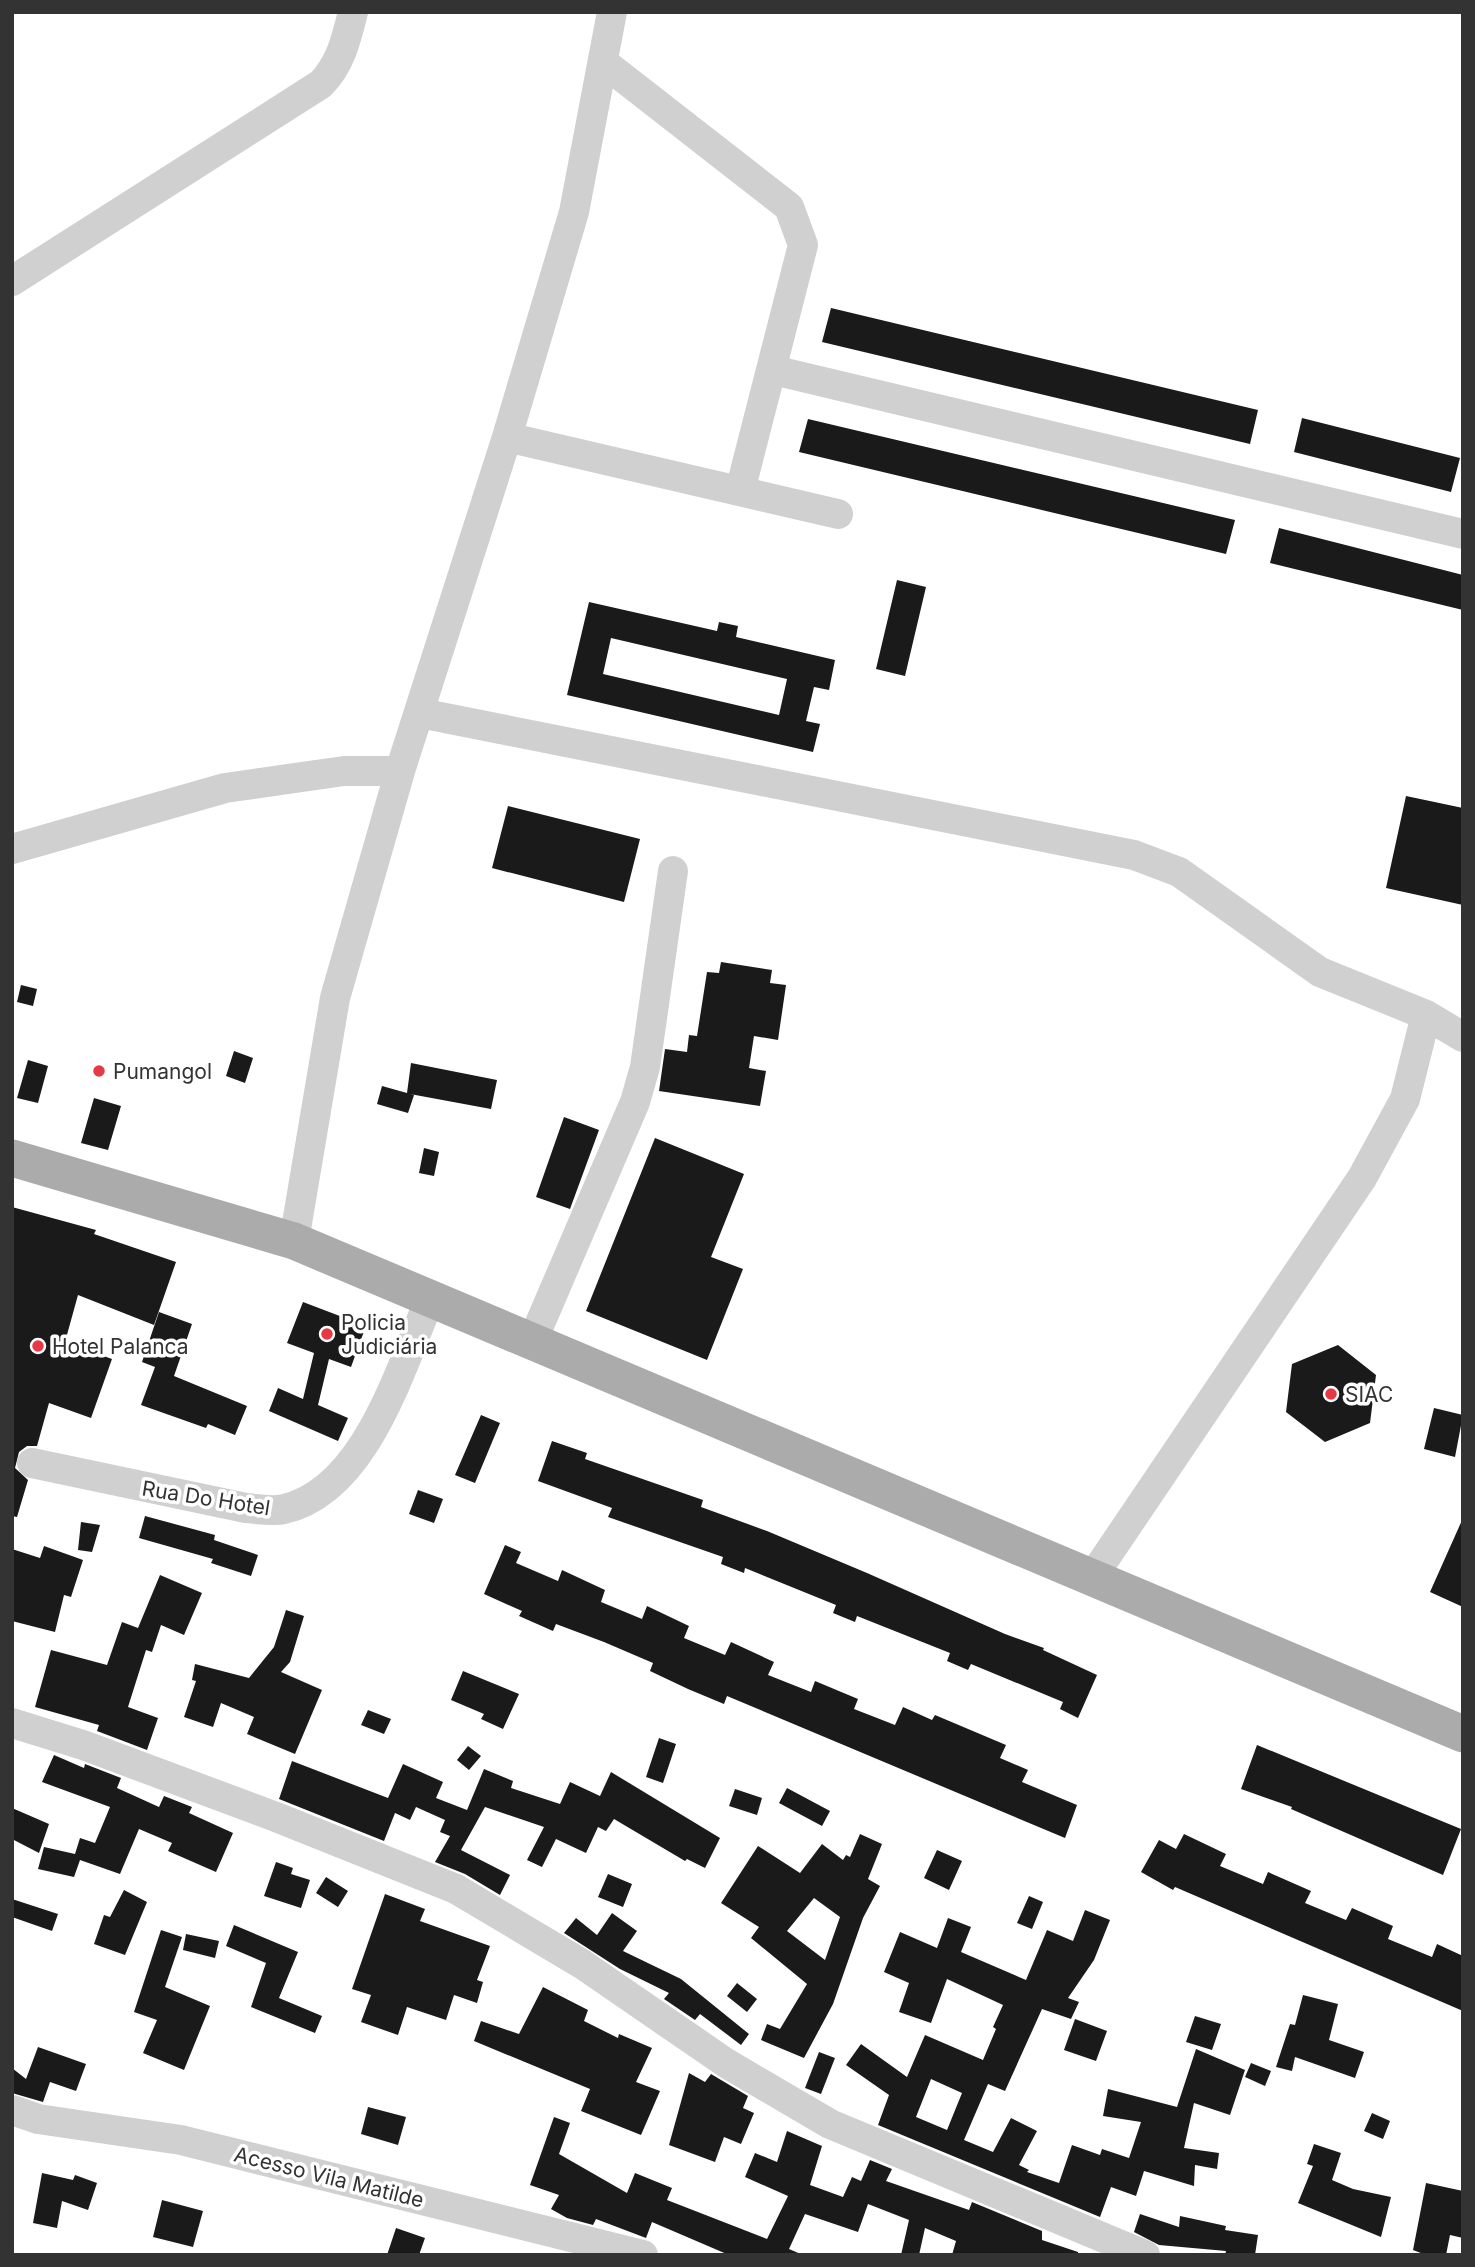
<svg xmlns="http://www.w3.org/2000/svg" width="1475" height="2267" font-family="Inter,sans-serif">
	<rect width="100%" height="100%" fill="#fff"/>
	<path fill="#1a1a1a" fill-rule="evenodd" d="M831,308L1258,410L1250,444L822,342Z
		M1302,418L1460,458L1451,492L1294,452Z
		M808,419L1235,520L1226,554L799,452Z
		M1279,528L1463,575V610L1270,563Z
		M897,580L926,587L905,676L876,669Z
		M589,602L717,631L719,622L738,626L736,637L835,660L829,690L814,687L806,721L820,724L813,752L567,695ZM611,638L787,679L779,715L603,674Z
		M1406,796L1463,808V905L1386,888Z
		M508,806L640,839L624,902L492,868Z
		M721,962L772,970L770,983L786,985L778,1040L754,1036L749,1068L766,1071L760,1106L659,1091L665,1049L687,1052L689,1035L697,1036L707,972L719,973Z
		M21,985L37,989L33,1006L17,1002Z
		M234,1051L253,1058L245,1083L226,1076Z
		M28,1060L48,1066L38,1103L17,1098Z
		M411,1063L497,1080L491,1109L410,1094L414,1095L408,1113L377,1104L382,1086L407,1093Z
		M94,1098L121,1106L108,1150L81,1143Z
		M564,1117L599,1130L570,1209L536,1197Z
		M655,1138L744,1174L711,1257L743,1269L707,1360L586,1311Z
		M424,1148L439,1152L434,1176L419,1173Z
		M12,1207L96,1230L94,1234L176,1262L154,1325L78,1295L65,1342L112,1359L91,1418L49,1403L37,1446H27L19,1452L15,1468L28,1480L17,1517L12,1516Z
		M303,1302L366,1326L351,1367L329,1359L318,1405L348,1418L338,1441L269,1411L278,1388L303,1399L314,1353L287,1343Z
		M159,1312L192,1324L174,1376L247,1406L235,1435L208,1424L206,1428L141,1405L155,1367L142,1362Z
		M1338,1345L1376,1375L1370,1423L1325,1442L1286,1412L1292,1364Z
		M1434,1408L1463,1415L1455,1457L1424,1449Z
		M481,1415L500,1423L475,1483L455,1475Z
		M552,1441L587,1453L585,1459L703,1500L701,1507L767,1531L867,1573L1005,1634L1044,1648L1043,1650L1097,1675L1078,1718L1060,1709L1063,1702L971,1664L968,1670L947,1661L950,1653L857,1616L855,1622L833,1613L836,1605L745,1568L744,1573L721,1564L723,1557L608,1517L612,1508L538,1481Z
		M418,1490L443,1499L434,1523L409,1514Z
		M145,1516L215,1535L214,1540L258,1555L251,1576L211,1563L213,1559L139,1538Z
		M1463,1518V1607L1430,1592Z
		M81,1522L100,1525L92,1552L78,1550Z
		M505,1545L521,1552L516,1563L558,1581L562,1570L605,1590L601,1602L642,1619L647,1606L689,1626L684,1638L725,1655L731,1642L774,1662L768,1675L811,1692L815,1681L858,1699L854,1709L895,1725L903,1707L932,1720L935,1715L1006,1745L1000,1758L1028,1770L1022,1782L1077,1805L1065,1838L727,1696L724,1704L688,1689L650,1671L653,1663L604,1642L556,1624L553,1631L519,1616L522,1611L484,1594Z
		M44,1546L83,1560L71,1597L64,1595L55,1632L12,1621V1549L40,1558Z
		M160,1575L202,1593L184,1635L161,1625L152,1652L146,1650L128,1707L158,1718L147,1750L97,1731L99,1725L35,1707L51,1650L107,1665L122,1622L138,1628Z
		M286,1610L304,1616L290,1662L281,1672L322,1690L295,1754L247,1734L254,1717L221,1703L213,1727L184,1717L196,1681L192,1680L195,1664L249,1678L274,1647Z
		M463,1671L519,1694L503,1729L481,1719L484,1714L451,1700Z
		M368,1710L391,1719L384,1734L361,1725Z
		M659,1738L676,1744L663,1783L646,1777Z
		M1257,1745L1461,1829L1443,1875L1291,1809L1292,1807L1241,1789Z
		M468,1746L481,1756L469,1770L457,1760Z
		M54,1755L84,1768L85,1764L121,1778L117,1788L159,1807L164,1796L192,1807L189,1813L233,1833L216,1872L168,1851L172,1843L139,1829L120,1874L80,1860L74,1877L38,1869L44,1847L75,1854L80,1838L95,1843L110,1807L42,1782Z
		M292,1761L388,1798L403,1764L443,1782L436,1798L467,1810L484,1769L513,1781L511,1788L560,1804L570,1782L600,1796L611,1772L720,1838L705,1868L687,1859L685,1861L614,1819L606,1831L598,1827L586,1853L556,1839L542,1867L527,1860L544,1827L485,1807L461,1850L510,1875L500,1895L465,1874L435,1862L450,1836L440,1832L445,1820L416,1807L410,1820L395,1813L384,1841L279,1799Z
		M787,1788L830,1811L822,1826L779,1803Z
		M735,1789L762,1798L757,1815L729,1806Z
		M12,1808L49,1824L39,1853L12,1839Z
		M860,1834L882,1844L868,1879L880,1886L863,1918L833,2004L804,2058L761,2040L767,2024L780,2029L807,1984L751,1938L759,1927L721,1903L758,1846L800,1873L822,1844L843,1860L846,1855L850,1857ZM814,1898L840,1917L825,1960L787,1931Z
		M1184,1834L1226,1854L1220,1866L1263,1884L1268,1872L1311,1891L1305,1903L1346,1920L1352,1908L1393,1926L1388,1939L1432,1957L1437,1944L1463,1956V2011L1175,1887L1173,1890L1141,1872L1159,1840L1176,1849Z
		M937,1850L962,1861L949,1890L924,1878Z
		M276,1862L293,1868L291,1874L310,1880L301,1908L264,1896Z
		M608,1874L632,1884L623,1907L598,1897Z
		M326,1877L348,1891L338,1907L316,1893Z
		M124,1890L147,1902L125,1955L94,1944L104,1915L110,1917Z
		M385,1894L425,1909L420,1921L490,1946L477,1980L483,1982L477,2003L454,1995L446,2020L407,2007L398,2035L361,2022L371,1995L352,1989Z
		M1029,1896L1043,1902L1032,1929L1017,1923Z
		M12,1899L58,1914L52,1931L12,1917Z
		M1085,1910L1110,1920L1094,1960L1068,1998L1079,2002L1071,2019L1042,2009L1005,2091L988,2084L964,2140L993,2152L1011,2118L1037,2131L1019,2165L1029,2170L1027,2172L1059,2183L1072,2145L1100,2155L1102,2149L1129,2158L1141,2122L1103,2116L1108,2089L1177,2107L1196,2049L1245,2070L1230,2115L1194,2103L1184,2148L1219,2153L1217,2169L1195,2165L1194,2186L1144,2171L1136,2196L1111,2187L1100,2217L878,2125L889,2095L846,2065L861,2044L907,2077L925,2035L983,2060L996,2029L993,2027L1003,2005L947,1979L931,2023L899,2012L909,1983L884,1972L900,1932L937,1948L948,1918L971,1927L961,1952L1026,1980L1047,1930L1073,1941ZM931,2079L962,2093L947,2130L916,2117Z
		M612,1913L637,1931L623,1951L681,1979L749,2034L741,2045L700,2014L695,2020L664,1999L669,1993L620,1969L564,1933L576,1918L597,1935Z
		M234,1925L298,1952L279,1998L322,2016L315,2033L251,2007L266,1963L226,1946Z
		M161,1930L182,1937L165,1987L210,2006L184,2070L143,2053L157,2020L134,2012Z
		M186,1934L219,1941L215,1958L183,1950Z
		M737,1983L757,1999L747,2012L727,1996Z
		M543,1987L588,2010L584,2021L618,2038L619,2034L652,2048L636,2082L660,2091L641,2135L581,2111L590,2089L474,2041L481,2021L519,2034Z
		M1303,1995L1338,2004L1329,2040L1364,2052L1355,2078L1295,2057L1292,2071L1276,2067L1290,2024L1295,2025Z
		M1195,2016L1221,2024L1212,2050L1186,2042Z
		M1075,2019L1107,2031L1096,2061L1064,2050Z
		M38,2047L86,2064L76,2091L50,2082L43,2102L12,2093V2068L26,2079Z
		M819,2052L835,2058L821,2094L805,2088Z
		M1251,2063L1271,2071L1265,2086L1245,2077Z
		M689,2073L705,2082L711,2074L748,2096L743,2108L754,2113L741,2144L724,2137L715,2162L669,2145Z
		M368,2107L406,2117L398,2145L361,2134Z
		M1372,2113L1390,2121L1383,2139L1364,2131Z
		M554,2117L570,2123L559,2154L627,2193L635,2173L672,2188L667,2200L767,2239L788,2196L745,2177L755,2153L777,2162L787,2131L822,2146L810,2185L843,2197L852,2177L861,2181L870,2160L892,2169L886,2181L969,2210L972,2202L1042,2231V2240L1078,2252V2255H952L956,2241L925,2228L919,2255H901L909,2220L868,2204L858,2232L805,2214L789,2249L803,2255H729L652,2222L646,2238L596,2219L593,2225L567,2218L551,2209L559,2195L530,2185Z
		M1314,2144L1341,2153L1332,2180L1353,2189L1391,2197L1381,2237L1298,2203L1313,2166L1307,2164Z
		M42,2173L73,2180L75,2175L97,2183L88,2210L62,2201L57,2228L33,2223Z
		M1426,2183L1463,2191V2238L1450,2235L1446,2255H1426L1413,2250Z
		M162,2200L203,2211L193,2247L153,2237Z
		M1140,2214L1179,2227L1180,2216L1226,2226L1225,2230L1258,2235L1255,2255H1225L1226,2251L1159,2245L1134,2232Z
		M396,2228L425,2238L419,2255H387Z"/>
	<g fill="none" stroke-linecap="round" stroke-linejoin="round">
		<path stroke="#d0d0d0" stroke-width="30" d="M603,62L789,207L803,245L740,491
			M12,281L321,84C341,63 346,40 353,12
			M773,370L1463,534
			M507,437L838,514
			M420,713L1134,855L1179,872L1320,972L1426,1015L1463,1037
			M12,849L225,788L344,771H400
			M294,1241L335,998L400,771L507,437L574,212L612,12
			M532,1342L635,1102L645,1067L673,871
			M32,1463L246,1508C258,1509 272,1512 284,1509C366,1490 400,1368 430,1299
			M1091,1579L1362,1178L1405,1099L1426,1015
			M12,1723L83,1745L276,1817L456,1889L582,1964L726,2063L830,2124L1145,2255
			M12,2110L38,2119L181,2140L643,2255"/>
		<path stroke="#ababab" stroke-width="37" d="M12,1158L294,1241L1463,1734"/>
	</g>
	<g fill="#e63946" stroke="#fff" stroke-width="2.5">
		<circle cx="99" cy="1071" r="7"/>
		<circle cx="327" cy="1334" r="7"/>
		<circle cx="38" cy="1346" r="7"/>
		<circle cx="1331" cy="1394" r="7"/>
	</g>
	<g text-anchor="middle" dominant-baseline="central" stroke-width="7" stroke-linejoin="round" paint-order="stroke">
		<g font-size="21" fill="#333" stroke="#fff" text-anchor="start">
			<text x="113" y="1071">Pumangol</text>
			<text x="341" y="1322">Policia<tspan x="341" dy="24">Judiciária</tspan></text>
			<text x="52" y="1346">Hotel Palanca</text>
			<text x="1345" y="1394">SIAC</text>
		</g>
		<g font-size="21" fill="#333" stroke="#fff">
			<text transform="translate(206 1498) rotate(9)">Rua Do Hotel</text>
			<text transform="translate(329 2177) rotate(14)">Acesso Vila Matilde</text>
		</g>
	</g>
	<rect width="1475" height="2267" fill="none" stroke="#333333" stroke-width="28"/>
</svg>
